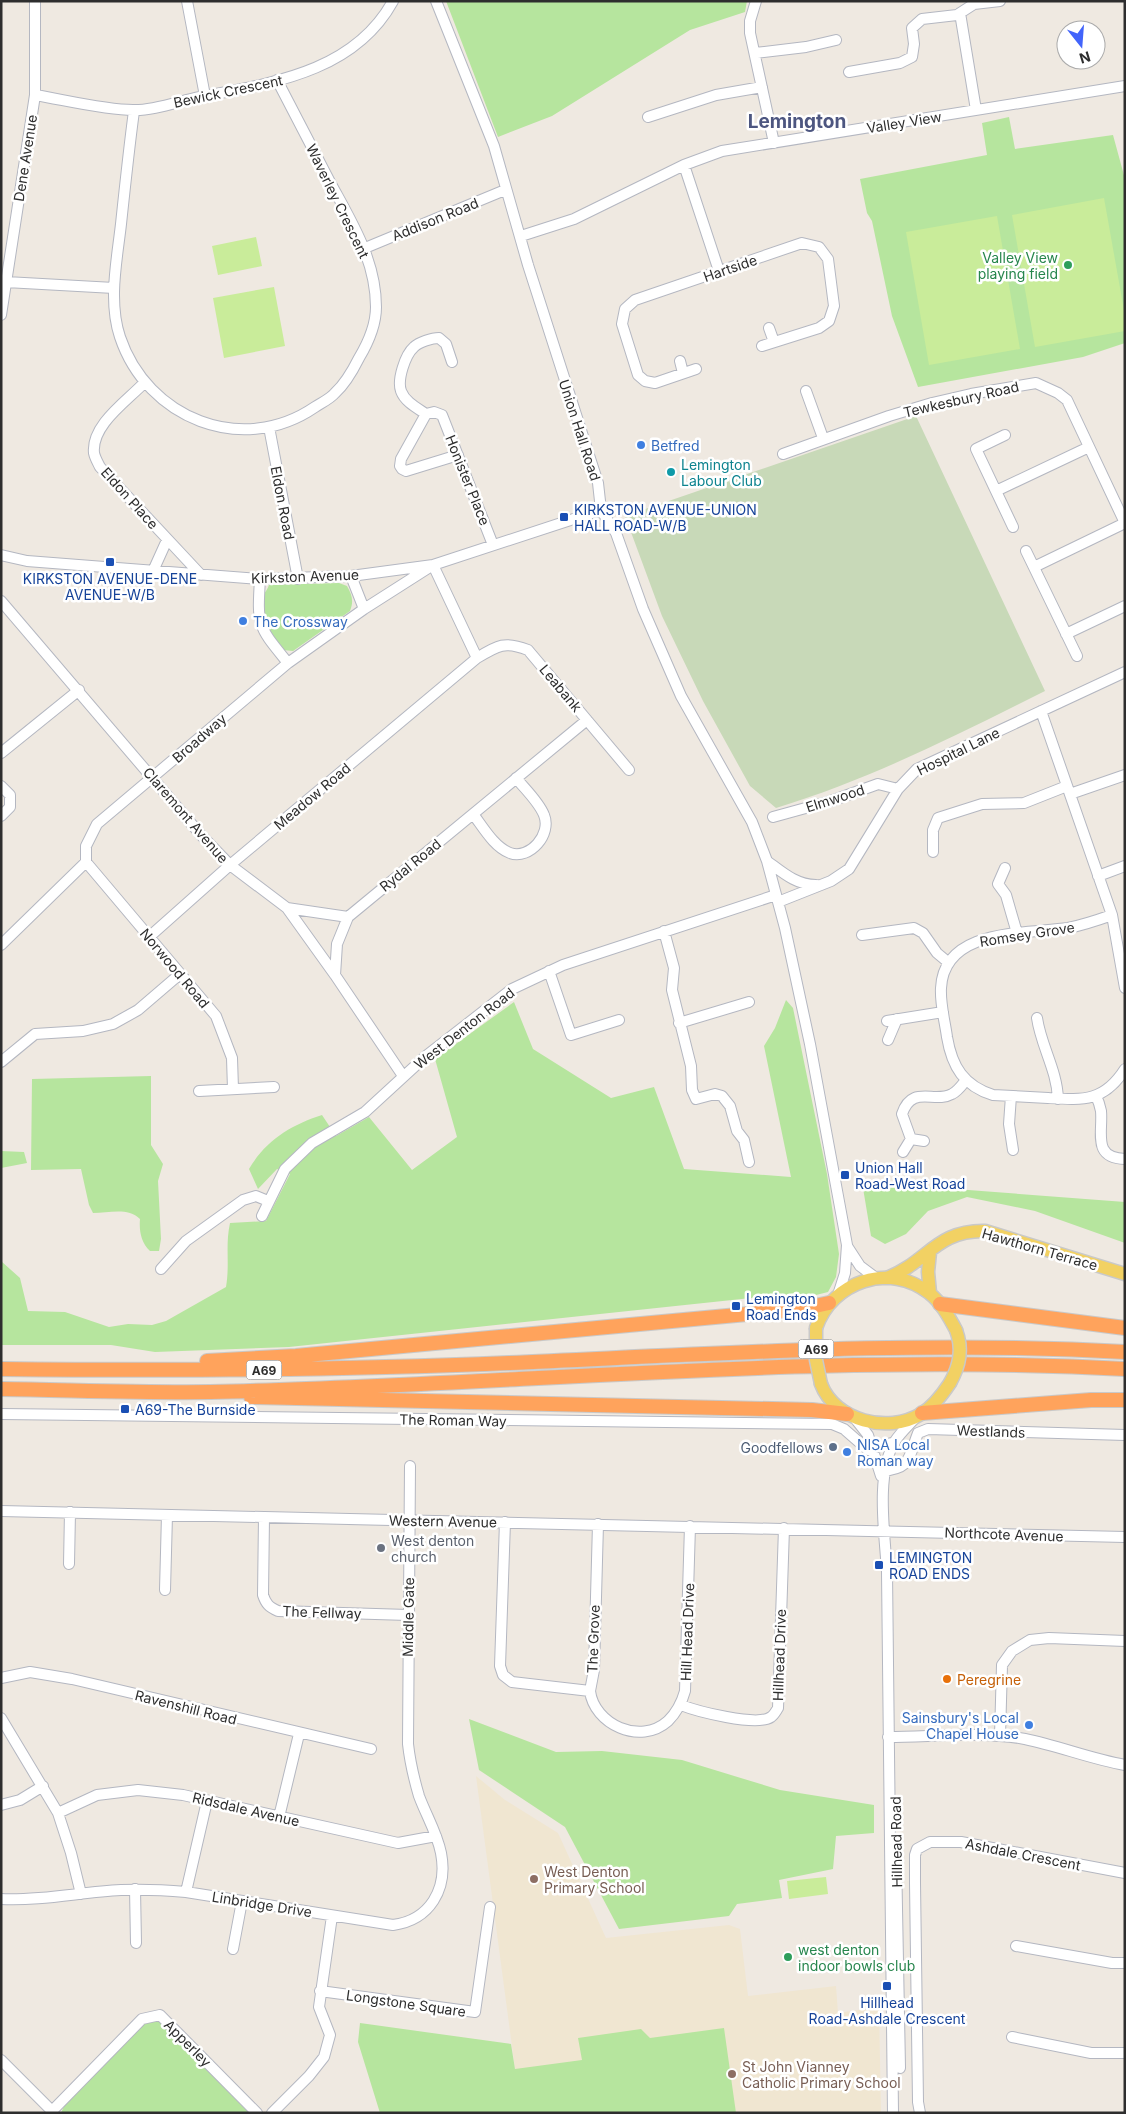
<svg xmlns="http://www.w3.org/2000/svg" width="1126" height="2114" font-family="Inter,sans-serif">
	<rect width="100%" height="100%" fill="#efe9e1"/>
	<path fill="#f0e6d1" d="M476,1776L505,1800L558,1833L606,1938L729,1925L740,1929L748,1996L836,1986L838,2013L879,2007L881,2113H591L515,2069Z"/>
	<path fill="#b6e59e" d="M446,1H747L745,12L690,30L552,116L498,137Z
		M1009,117L1015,149L1113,135L1125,179V343L1083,357L918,387L892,316L872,221L867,213L860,179L987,155L982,123Z
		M339,583L347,586C352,595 354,601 350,611L293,651L283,650C273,638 259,613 263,596C264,593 268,589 269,585Z
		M786,1000L793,1008L827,1174L839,1254L836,1277L828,1292L800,1299L751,1298L289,1347L155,1352L111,1345H1V1261L20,1278L28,1311L65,1312L109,1327L128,1324L152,1325L166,1321L226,1287C230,1264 225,1246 230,1223L266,1221L290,1174L277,1169L258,1189L249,1169C266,1140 291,1125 322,1115L336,1136L369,1117L412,1170L457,1137L435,1059L514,1002L533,1049L611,1098L654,1087L684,1169L791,1177L764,1046L775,1028Z
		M151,1076V1145L163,1164L158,1181L161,1239L159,1251H150C141,1242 139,1231 140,1219C128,1207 109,1213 93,1213L89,1205L81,1169L31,1170L32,1079Z
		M1,1151L24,1152L27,1163L1,1168Z
		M862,1182L1125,1202V1243L1035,1211L967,1197L928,1211L906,1234L885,1244L871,1236Z
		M469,1719L556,1752L602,1751L682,1760L780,1790L874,1805V1833L836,1836L833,1869L779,1880L782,1898L737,1904L729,1916L619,1929L565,1827L479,1770Z
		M159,2020L249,2113H61L65,2104L143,2023Z
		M360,2023L511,2044L515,2069L582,2060L578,2038L641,2029L650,2038L724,2028L736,2113H380L358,2042Z"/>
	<path fill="#c8d9b8" d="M916,416L1045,691C957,735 871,779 776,808L750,786L703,701L662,616L625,516Z"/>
	<path fill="#c9ec9a" d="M1104,198L1125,316V331L1035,347L1012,215Z
		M997,216L1020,349L929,365L906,232Z
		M256,237L262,266L218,275L212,246Z
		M274,287L285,346L224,358L213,298Z
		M826,1877L828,1894L789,1899L787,1881Z"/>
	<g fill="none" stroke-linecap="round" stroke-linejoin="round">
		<g stroke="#b4b7c1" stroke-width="12">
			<path id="minor" d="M187,1L205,96
				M436,1L494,146L528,265L598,483L601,510L616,533L643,609L681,696L752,822L767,861L785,928L810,1044L847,1245L845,1273L838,1295
				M756,1L750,21V33L774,143
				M960,13L976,110
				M755,53L806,47L836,40
				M849,72L900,63L912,57L914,44L912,28L922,19L957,15L974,4L1000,1
				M35,95C65,100 105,110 133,110C152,111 180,101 200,97C272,83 354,72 393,1
				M134,111C129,148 125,186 121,224C117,260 108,301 120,337C147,418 242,457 315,407C321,403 330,399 335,393C345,384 353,370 359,358C368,343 376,325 376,307C376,260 351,221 330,182C312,148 295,114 277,80
				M648,117L716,95L762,87
				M684,165L719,271
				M521,236L574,219L684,165L722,151L1125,86
				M365,248L505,190
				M6,282L114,288
				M1,315L35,95V1
				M769,328L774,342
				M680,361L683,373
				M452,362L446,344L439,338C432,338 419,342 414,347C405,355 397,380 401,391C405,402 417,408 426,414L434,412L442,415L493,545
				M696,369L655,383L645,381L638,375L622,324L625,309L635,300L802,243L819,247L828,259L834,306L829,321L819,328L762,346
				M144,383C127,401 91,425 94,453C95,458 98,463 100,467L201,575
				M806,391L823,438
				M426,414L401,459L400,466L402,469L406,471L458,455
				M269,427L298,579
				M1005,435L976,449L1013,527
				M783,454L889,416L932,403L971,394L1036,383L1058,393L1067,400L1125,523
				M996,491L1089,447
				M1026,551L1077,656
				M1,555L27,561L260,579L351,576L433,565L601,510
				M1034,567L1125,523
				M153,571L167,540
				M351,576L364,609
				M260,579C257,627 258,626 288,663
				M1,601L201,835L230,865L287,908L335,975L403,1076
				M1066,634L1125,606
				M1041,711L1112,915L1125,988
				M1,753L79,690
				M1,786L10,795V807L1,816
				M1070,794L1125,775
				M473,814C483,827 494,847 510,853C530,860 552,834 544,815C539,802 525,789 516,778
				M773,817L831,801L878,784L898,789
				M933,852V830L938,818L982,804L1024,803L1067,786
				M767,861C782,872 796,885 816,885
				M86,862L216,1016L232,1058L233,1089
				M1005,868L998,884L1006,895L1017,933
				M1098,876L1125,866
				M778,902L831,881L849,869L898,789L917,769L1125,672
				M287,908L348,917
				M1112,915C1098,920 1083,925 1068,928C1025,934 944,928 941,988C940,1004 945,1022 947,1037C952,1067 964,1086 993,1095C1011,1096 1030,1097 1048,1098C1083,1100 1104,1102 1125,1069
				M664,931L674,968L672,990L691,1066L692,1090L696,1099L715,1094L722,1096L730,1106L737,1131L744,1140L749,1162
				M862,935L914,928L923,933L937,953L949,963
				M149,937L230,865L477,658C498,645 505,641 528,650L629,770
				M1,945L86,862V846L97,824L288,663L364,609L433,565L477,658
				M549,971L571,1035L619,1020
				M335,975L337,944L348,917L587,720
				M1037,1018C1041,1046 1057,1070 1058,1099
				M887,1021L943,1012
				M679,1023L749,1002
				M888,1040L897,1019
				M1,1062L35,1034L83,1031L113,1024L138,1010L180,974
				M199,1091L274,1087
				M1011,1096L1009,1124L1013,1150
				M1096,1096C1098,1100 1100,1106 1101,1111C1103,1133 1092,1158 1125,1159
				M911,1139L902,1114C912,1084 934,1104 952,1094C958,1091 962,1085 966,1080
				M903,1152L911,1139L924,1141
				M262,1216L285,1169L312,1143L365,1112L426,1056L512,989L563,965L776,895
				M847,1246L860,1266L876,1278
				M161,1269L186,1241L243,1200L256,1196L268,1201
				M1,1414L832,1424L844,1429L868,1450L895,1442
				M853,1416L868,1435L881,1476
				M881,1471C911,1469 908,1459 918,1433L928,1429L1125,1435
				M1,1511L1125,1537
				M264,1517L263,1595C266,1604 269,1607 278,1611L408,1615
				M505,1522L500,1666L503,1675L512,1682L590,1691L594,1670L598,1524
				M69,1564L70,1512
				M165,1590L167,1515
				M1,1678L30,1672L72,1679L371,1749
				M590,1691C594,1724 640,1746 668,1721C677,1712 682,1702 685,1691L690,1526
				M681,1705C696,1711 757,1727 771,1717C774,1715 776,1711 778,1708L784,1528
				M1,1718L58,1813L71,1853L81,1894
				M1000,1736L1002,1665L1012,1651L1030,1640L1049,1638L1125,1641
				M888,1737C931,1737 983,1731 1025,1739C1059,1746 1091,1759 1125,1765
				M1,1805L20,1800L43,1786
				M58,1813L97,1795L138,1790L183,1795L398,1843L436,1836
				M279,1817L299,1734
				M896,1855L900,2068
				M135,1889L136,1943
				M186,1892L207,1801
				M1,1899C42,1901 81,1892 121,1890C143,1889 164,1890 186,1892L393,1925C430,1920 448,1889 441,1853C437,1833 426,1815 419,1796C414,1779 410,1762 408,1744L410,1466
				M1016,1946L1112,1963H1125
				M233,1949L242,1901
				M320,1991L475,2012L490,1907
				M1012,2037L1091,2053H1125
				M1,2060L54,2113
				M52,2111L142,2019L160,2015L257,2113
				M272,2113L309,2076L324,2057L330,2035L319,2007L332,1916
				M893,2113L887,1572C885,1535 875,1474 895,1441C901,1432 909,1425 916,1417
				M920,2113L918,2102L915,1883V1855L917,1849L930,1842H961L1125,1873"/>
		</g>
		<g stroke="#c9c9c9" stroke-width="15">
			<path id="major" d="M887,1278C928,1262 936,1230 985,1231L1125,1274
				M930,1293L928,1272L930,1252
				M816,1328C832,1281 890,1262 929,1293C941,1302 949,1317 956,1330
				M821,1384C835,1421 888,1434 921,1414C933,1407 942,1395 950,1383"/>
		</g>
		<g stroke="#c9c9c9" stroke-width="16">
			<path id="highway" d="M940,1304L1125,1328
				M207,1361L296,1356L801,1309L829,1303
				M1,1369C171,1371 340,1370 509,1363C714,1354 920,1340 1125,1352
				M1,1389C71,1390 141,1393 210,1392C515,1385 820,1352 1125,1369
				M251,1397L812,1410L847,1414
				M922,1413L1091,1400H1125"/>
		</g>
		<use href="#minor" stroke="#fff" stroke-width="10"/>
		<use href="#major" stroke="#f2d163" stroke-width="12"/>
		<use href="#highway" stroke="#ffa35c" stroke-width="14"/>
		<g stroke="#c9c9c9" stroke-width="15" stroke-linecap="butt">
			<path id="major-bridge" d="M816,1328V1360L821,1384
				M950,1383C960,1365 963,1349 956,1330"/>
		</g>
		<use href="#major-bridge" stroke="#f2d163" stroke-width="12"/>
	</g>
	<g fill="#2e9e5b" stroke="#fff" stroke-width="2">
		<circle cx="1068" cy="265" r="5"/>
		<circle cx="788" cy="1957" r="5"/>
	</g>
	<g fill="#3f7fe0" stroke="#fff" stroke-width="2">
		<circle cx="641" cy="445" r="5"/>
		<circle cx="243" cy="621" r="5"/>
		<circle cx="847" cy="1452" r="5"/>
		<circle cx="1029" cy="1725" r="5"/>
	</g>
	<circle fill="#0f9aa8" stroke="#fff" stroke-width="2" cx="671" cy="472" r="5"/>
	<g fill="#1a4fb4" stroke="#fff" stroke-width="2">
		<rect x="559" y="512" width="10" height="10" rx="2.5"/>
		<rect x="105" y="557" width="10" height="10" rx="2.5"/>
		<rect x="840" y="1170" width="10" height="10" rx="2.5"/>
		<rect x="731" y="1301" width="10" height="10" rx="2.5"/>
		<rect x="120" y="1404" width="10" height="10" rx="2.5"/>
		<rect x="874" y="1560" width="10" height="10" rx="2.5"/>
		<rect x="882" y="1981" width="10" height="10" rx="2.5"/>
	</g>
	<circle fill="#5c6f8a" stroke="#fff" stroke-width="2" cx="833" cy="1447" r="5"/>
	<circle fill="#6b7280" stroke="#fff" stroke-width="2" cx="381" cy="1548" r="5"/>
	<circle fill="#e8710a" stroke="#fff" stroke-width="2" cx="947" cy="1679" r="5"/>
	<g fill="#8d6e63" stroke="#fff" stroke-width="2">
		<circle cx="534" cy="1879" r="5"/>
		<circle cx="732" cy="2074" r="5"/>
	</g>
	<g text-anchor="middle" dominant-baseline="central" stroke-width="5" stroke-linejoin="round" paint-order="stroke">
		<g fill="#fff" stroke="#6d6d6d" stroke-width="1">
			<rect x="798.5" y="1339.5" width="35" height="19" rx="4"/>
			<rect x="246.5" y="1360.5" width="35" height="19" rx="4"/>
		</g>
		<g font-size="12" font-weight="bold" fill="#2e2e2e">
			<text x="816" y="1349">A69</text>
			<text x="264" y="1370">A69</text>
		</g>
		<g font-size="14" fill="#2e2e2e" stroke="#fff">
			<text transform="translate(228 91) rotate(-12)">Bewick Crescent</text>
			<text transform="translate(904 122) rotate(-9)">Valley View</text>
			<text transform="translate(25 158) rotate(-81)">Dene Avenue</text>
			<text transform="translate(338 201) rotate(64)">Waverley Crescent</text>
			<text transform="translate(435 219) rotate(-22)">Addison Road</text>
			<text transform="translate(730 268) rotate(-19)">Hartside</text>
			<text transform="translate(961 399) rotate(-13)">Tewkesbury Road</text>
			<text transform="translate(580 430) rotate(72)">Union Hall Road</text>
			<text transform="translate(468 480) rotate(68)">Honister Place</text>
			<text transform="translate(130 498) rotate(48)">Eldon Place</text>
			<text transform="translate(283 503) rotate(79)">Eldon Road</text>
			<text transform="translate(305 576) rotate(-2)">Kirkston Avenue</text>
			<text transform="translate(561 688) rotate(50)">Leabank</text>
			<text transform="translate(199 738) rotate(-41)">Broadway</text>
			<text transform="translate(958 751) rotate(-26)">Hospital Lane</text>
			<text transform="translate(312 796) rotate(-40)">Meadow Road</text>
			<text transform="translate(835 798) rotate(-18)">Elmwood</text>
			<text transform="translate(186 815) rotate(49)">Claremont Avenue</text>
			<text transform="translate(410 865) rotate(-39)">Rydal Road</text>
			<text transform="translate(1027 934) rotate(-9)">Romsey Grove</text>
			<text transform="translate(175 968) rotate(50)">Norwood Road</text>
			<text transform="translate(464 1028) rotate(-38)">West Denton Road</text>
			<text transform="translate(1040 1249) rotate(16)">Hawthorn Terrace</text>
			<text transform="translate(453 1420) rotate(1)">The Roman Way</text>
			<text transform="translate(991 1431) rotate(2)">Westlands</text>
			<text transform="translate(443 1521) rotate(1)">Western Avenue</text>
			<text transform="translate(1004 1534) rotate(2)">Northcote Avenue</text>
			<text transform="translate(322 1612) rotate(2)">The Fellway</text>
			<text transform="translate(408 1617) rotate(-89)">Middle Gate</text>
			<text transform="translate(687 1632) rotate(-88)">Hill Head Drive</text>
			<text transform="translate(593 1639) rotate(-88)">The Grove</text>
			<text transform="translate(779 1655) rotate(-88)">Hillhead Drive</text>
			<text transform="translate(186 1707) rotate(14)">Ravenshill Road</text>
			<text transform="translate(246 1809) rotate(13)">Ridsdale Avenue</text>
			<text transform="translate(896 1842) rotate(-91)">Hillhead Road</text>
			<text transform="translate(1023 1854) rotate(11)">Ashdale Crescent</text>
			<text transform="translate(262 1904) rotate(9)">Linbridge Drive</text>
			<text transform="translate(406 2003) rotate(8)">Longstone Square</text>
			<text transform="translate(188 2043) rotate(45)">Apperley</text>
		</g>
		<g font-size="14" fill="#27864d" stroke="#fff" text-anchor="end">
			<text x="1058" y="257">Valley View<tspan x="1058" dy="16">playing field</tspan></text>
			<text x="798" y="1949" text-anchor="start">west denton<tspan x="798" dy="16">indoor bowls club</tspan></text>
		</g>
		<g font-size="14" fill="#366cbe" stroke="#fff" text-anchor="start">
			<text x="651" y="445">Betfred</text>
			<text x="253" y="621">The Crossway</text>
			<text x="857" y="1444">NISA Local<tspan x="857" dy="16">Roman way</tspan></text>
			<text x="1019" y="1717" text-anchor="end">Sainsbury's Local<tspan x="1019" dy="16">Chapel House</tspan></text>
		</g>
		<g font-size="14" fill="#0d838f" stroke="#fff" text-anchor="start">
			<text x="681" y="464">Lemington<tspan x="681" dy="16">Labour Club</tspan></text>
		</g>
		<g font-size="14" fill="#164399" stroke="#fff" text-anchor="start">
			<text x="574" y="509">KIRKSTON AVENUE-UNION<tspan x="574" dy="16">HALL ROAD-W/B</tspan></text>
			<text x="110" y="578" text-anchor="middle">KIRKSTON AVENUE-DENE<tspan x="110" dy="16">AVENUE-W/B</tspan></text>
			<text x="855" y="1167">Union Hall<tspan x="855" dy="16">Road-West Road</tspan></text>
			<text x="746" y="1298">Lemington<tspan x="746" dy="16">Road Ends</tspan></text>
			<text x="135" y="1409">A69-The Burnside</text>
			<text x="889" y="1557">LEMINGTON<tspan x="889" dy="16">ROAD ENDS</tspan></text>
			<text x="887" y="2002" text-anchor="middle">Hillhead<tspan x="887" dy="16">Road-Ashdale Crescent</tspan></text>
		</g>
		<g font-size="14" fill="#4e5e75" stroke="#fff" text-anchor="end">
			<text x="823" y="1447">Goodfellows</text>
		</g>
		<g font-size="14" fill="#5b616d" stroke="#fff" text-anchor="start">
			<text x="391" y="1540">West denton<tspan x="391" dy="16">church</tspan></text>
		</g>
		<g font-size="14" fill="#c56008" stroke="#fff" text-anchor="start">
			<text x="957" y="1679">Peregrine</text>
		</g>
		<g font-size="14" fill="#785e54" stroke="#fff" text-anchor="start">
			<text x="544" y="1871">West Denton<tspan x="544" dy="16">Primary School</tspan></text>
			<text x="742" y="2066">St John Vianney<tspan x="742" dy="16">Catholic Primary School</tspan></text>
		</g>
		<g font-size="19" font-weight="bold" fill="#4d5680" stroke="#fff">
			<text x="797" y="121">Lemington</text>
		</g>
	</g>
	<rect width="1126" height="2114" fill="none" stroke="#2e2e2e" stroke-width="5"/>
	<g transform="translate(1081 45) rotate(163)"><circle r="24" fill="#ffffff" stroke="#ababab"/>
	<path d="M0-4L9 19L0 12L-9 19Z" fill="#4264fb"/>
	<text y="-8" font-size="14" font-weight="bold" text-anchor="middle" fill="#2e2e2e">N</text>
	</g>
</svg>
